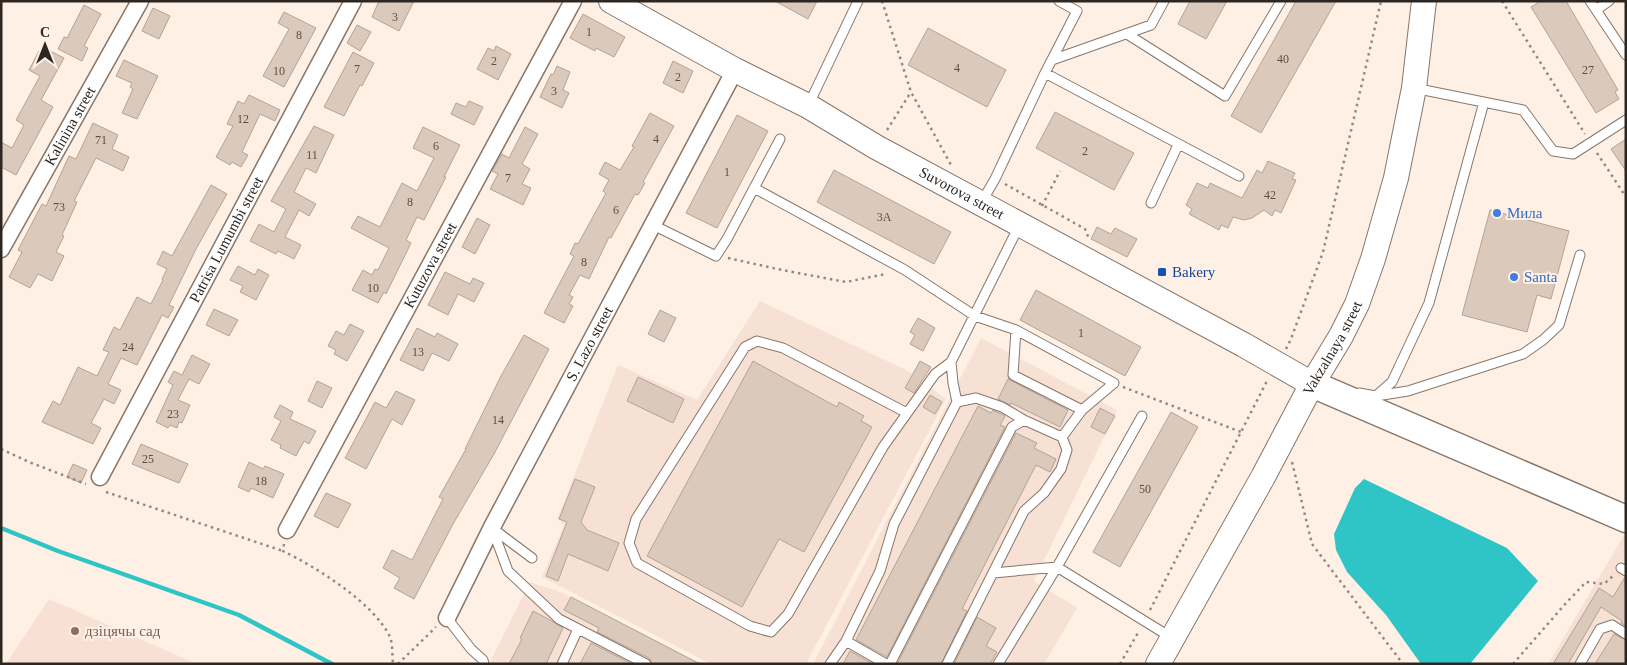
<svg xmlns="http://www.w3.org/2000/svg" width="1627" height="665" font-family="'Times New Roman',serif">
	<rect width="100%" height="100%" fill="#fff0e5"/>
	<path fill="#f7e0d4" d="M760,301L908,371L946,399L806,664H711L542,577L564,525L557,519L618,365L697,400Z
		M981,338L1117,410L1034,581L1077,608L1044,664H813Z
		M1624,535L1626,536V664H1548Z
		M530,582L563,593L702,664H489Z"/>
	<path fill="#f8e0d5" d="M49,599L197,664H6Z"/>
	<path fill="#2fc4c5" d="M1364,479L1507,548L1538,581L1470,664H1421L1386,615L1347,572L1336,550L1334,534L1355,488Z"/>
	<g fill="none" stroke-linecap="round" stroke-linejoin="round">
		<path stroke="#2fc4c5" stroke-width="4.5" d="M1,528L58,551L239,615L332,664"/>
	</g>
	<path fill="#dbc9bb" stroke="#b4a395" d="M379,1H414L399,31L372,17Z
		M775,1H817L808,19Z
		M1190,1H1227L1206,39L1178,24Z
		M1296,1H1336L1261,133L1231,116Z
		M1541,1H1566L1618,90L1615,92L1619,99L1596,113L1531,7Z
		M84,5L101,14L84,46L88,48L82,61L58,49L64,37L67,38Z
		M153,8L170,16L159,39L142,31Z
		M284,12L316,28L284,87L263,76L289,29L278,23Z
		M583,14L625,37L614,57L596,48L595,51L570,38Z
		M357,25L371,32L360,51L347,43Z
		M928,28L1006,70L987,107L908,65Z
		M496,46L511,54L498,80L477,69L488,48L494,51Z
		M46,49L64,58L41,100L53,107L16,175L1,167V142L12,148L24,125L16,120L40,76L29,70L39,51L43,54Z
		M353,52L374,63L362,86L360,85L344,116L324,107Z
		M124,60L158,76L137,119L122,113L133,89L130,87L132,83L116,76Z
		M673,61L693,71L683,93L663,83Z
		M557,66L570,72L563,90L569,93L562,108L540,97L551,74L553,75Z
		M249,95L280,110L275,121L260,114L242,152L248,155L241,167L232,162L230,165L216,157L233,126L227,124L238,101L244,104Z
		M469,101L483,107L474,125L451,114L456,103L466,107Z
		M1055,112L1134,153L1114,190L1036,148Z
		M650,113L674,126L643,182L645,183L638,195L635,194L611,238L609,237L589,279L580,275L569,295L573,297L569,304L573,306L564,323L544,313L574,256L570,254L575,243L578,244L606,193L603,191L609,180L599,174L605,162L620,170L634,147L632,146Z
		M737,115L768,131L717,228L686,213Z
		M93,123L118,135L112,149L129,157L123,171L96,158L74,201L77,202L62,235L64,236L56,252L64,256L52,281L38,274L30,288L9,277L22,252L18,250L42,204L46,206L69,156L76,159Z
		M314,126L334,135L316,173L306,168L294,192L316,204L309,216L299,210L285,237L301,245L294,259L278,251L276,254L250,241L259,224L274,232L286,209L271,201Z
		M423,127L460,145L444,177H446L424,220L417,217L406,240L411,243L386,294L384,292L378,303L352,290L363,270L372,275L375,269L378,270L389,248L351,228L358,216L380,227L402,183L417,191L434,158L413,148Z
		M525,127L538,134L522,164L530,169L522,184L531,188L523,205L490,189L498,174L492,171L502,154L509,158Z
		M1626,139V171L1611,149Z
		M1268,161L1295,173L1292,179L1296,180L1281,213L1275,210L1272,216L1264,210L1252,218L1244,220L1233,217L1228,228L1221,225L1219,230L1189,214L1192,209L1186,205L1197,183L1208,188L1210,183L1242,198L1257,170L1262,173Z
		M834,170L951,232L934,264L817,202Z
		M211,185L227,194L196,249L169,305L174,307L168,318L162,315L137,365L121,358L108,384L121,390L114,404L104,399L91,423L101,428L93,444L42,422L53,401L60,405L78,367L97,376L109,352L103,350L114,327L120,330L137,297L151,304L163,280L162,279L167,269L157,264L163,251L172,256Z
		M1490,210L1569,231L1551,299L1537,295L1527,332L1462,315Z
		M477,218L490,225L475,254L462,247Z
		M1097,227L1111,234L1115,228L1137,239L1127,257L1091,239Z
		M238,266L255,275L258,269L269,275L256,300L240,292L243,286L230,280Z
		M445,272L470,284L473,278L484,283L474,302L458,294L448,315L428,305Z
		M1036,290L1141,347L1125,376L1020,320Z
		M214,309L238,320L229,336L206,325Z
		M660,310L676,318L664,342L648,334Z
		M918,318L935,328L923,351L910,344L915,335L910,332Z
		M350,324L364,331L347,361L334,354L336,350L328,346L336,331L344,335Z
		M417,328L435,337L437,333L458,344L449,361L432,353L423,371L400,360Z
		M524,335L549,349L494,454L453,524L414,599L394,588L400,578L383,568L392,550L412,560L443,499L439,497L466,449H465L501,376Z
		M192,355L210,364L199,384L189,379L178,400L190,405L182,423L179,422L177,428L170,425L168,428L156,422L173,385L168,382L174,371L182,375Z
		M753,361L837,407L839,402L864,416L861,421L872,427L804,552L779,539L742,607L647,556Z
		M920,361L931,367L914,393L905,388Z
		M638,377L684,399L673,423L627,401Z
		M1008,379L1068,410L1060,427L1011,403L1010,405L998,399Z
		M317,381L332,388L322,408L308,401Z
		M396,391L415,400L402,425L392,419L366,469L345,458L375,402L386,408Z
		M930,395L942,402L935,414L923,407Z
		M280,405L293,412L290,419L316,431L309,444L304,441L296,456L280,448L281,445L271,440L281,421L274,417Z
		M978,406L991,413L993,410L1005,416L1000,425L1005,427L887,657L856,640Z
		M1100,408L1115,416L1105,434L1091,427Z
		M1171,412L1198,427L1120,567L1093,552Z
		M1016,433L1037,443L1034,448L1056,459L1050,472L1036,465L962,609L967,611L941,664H897Z
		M141,444L188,464L179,483L132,464Z
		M249,462L263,469L265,466L284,474L273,498L251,488L249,492L238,487Z
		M73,464L87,470L81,483L67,477Z
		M575,479L595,487L581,522L587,530L619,543L608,571L568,554L558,581L546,576L567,522L559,519Z
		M326,493L351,504L338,528L314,516Z
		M1625,577L1626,626L1621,623L1622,621L1601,607L1568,664H1553L1599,588L1613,597Z
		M571,597L700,664H652L649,658L597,632L599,628L564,610Z
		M533,611L550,620L563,628L546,664H509L522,639L520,638Z
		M977,617L996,628L986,646L997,652L990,664H954Z
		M1614,634L1626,640V664H1595Z
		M591,643L632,664H580Z
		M850,651L873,664H843Z"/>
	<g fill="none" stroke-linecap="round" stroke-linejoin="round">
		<g stroke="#87776a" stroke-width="11">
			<path id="service" d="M1590,1L1626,55
				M1596,10L1609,1
				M1127,34L1225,96L1281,1
				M1052,60L1151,25L1164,1
				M1045,73L1239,176
				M1414,88L1523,110L1553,151L1573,154L1626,120
				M808,106L858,1
				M754,188L905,270L975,316L1016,330L1114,383L1082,410
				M981,203L995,179L1045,73L1077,11L1059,1
				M1151,203L1178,145
				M653,225L716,256L727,239L780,139
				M1016,330L1013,375L1082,410L1062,437
				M1359,393L1376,396L1408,391L1523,354L1543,340L1559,325L1580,255
				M1376,396L1392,382L1429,303L1484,102
				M957,402L976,398L1002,407L1024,420
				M907,413L783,348L757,341L745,347L636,519L629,543L637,563L750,626L771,632L788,614L883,447L935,374L951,362
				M1142,416L1057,567L1172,638
				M492,528L508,571L559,619L646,664
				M492,528L532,558
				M1621,568L1626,571
				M993,573L1057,567
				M447,618L471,649L483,660L484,664
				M846,641L886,664
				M562,664L578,629
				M830,664L846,641L880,571L894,524L957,402L953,383L951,362L1020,224
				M890,664L1012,427L1024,420L1062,437L1067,450L1061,469L1044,493L1024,511L947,664
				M998,664L1057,567
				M1580,664L1600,629L1612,625L1626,634"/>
		</g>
		<g stroke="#87776a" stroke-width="19">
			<g id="minor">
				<path id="s1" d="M1,249L140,1"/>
				<path id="s2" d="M100,477L353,1"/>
				<path id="s3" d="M287,530L573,1"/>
				<path id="s4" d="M447,618L492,527L735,70"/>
			</g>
		</g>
		<g stroke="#87776a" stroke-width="26">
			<g id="secondary">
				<path id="s5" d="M611,1L735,70L808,106L876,147L1244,345L1312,384"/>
				<path id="s6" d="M1158,664L1263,477L1312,384L1341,336L1357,304L1373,259L1396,178L1414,88L1424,1"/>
			</g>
		</g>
		<g stroke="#87776a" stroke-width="29">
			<path id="primary" d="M1312,384L1626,519"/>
		</g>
		<path stroke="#948982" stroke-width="2.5" stroke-dasharray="2.5 4" stroke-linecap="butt" d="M882,1L911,92L951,165
			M1502,1L1585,134
			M887,130L911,92
			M1597,153L1626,197
			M1005,184L1085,229L1089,239
			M1042,206L1060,171
			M728,258L782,270L846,282L886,274
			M1286,349L1291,339L1323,252L1381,1
			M1123,387L1241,432
			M1,449L29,462L86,484
			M1292,462L1312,544L1403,664
			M106,492L283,551
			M284,544L283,551C316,567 374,603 390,637C393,644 392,656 393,664
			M1150,610L1268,379
			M398,664L436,627
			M1120,664L1139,631
			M1513,664L1566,603L1586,582L1604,584L1614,575"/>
		<use href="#service" stroke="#fff" stroke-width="9"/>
		<use href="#minor" stroke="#fff" stroke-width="16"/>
		<use href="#secondary" stroke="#fff" stroke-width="24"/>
		<use href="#primary" stroke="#fff" stroke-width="26"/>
	</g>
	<g fill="#3f7fe0" stroke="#fff0e5" stroke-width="2">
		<circle cx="1497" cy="213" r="5"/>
		<circle cx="1514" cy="277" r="5"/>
	</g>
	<rect fill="#1a4fb4" stroke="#fff0e5" stroke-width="2" x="1157" y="267" width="10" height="10" rx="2.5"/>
	<circle fill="#8d6e63" stroke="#fff0e5" stroke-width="2" cx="75" cy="631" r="5"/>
	<g text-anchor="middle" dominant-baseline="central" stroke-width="4" stroke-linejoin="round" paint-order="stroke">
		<g font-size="12" fill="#584f48">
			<text x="395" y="17">3</text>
			<text x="589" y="32">1</text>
			<text x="299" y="35">8</text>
			<text x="1283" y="59">40</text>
			<text x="494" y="61">2</text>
			<text x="957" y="68">4</text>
			<text x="357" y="69">7</text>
			<text x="1588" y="70">27</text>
			<text x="279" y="71">10</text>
			<text x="678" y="77">2</text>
			<text x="554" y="91">3</text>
			<text x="243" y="119">12</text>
			<text x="656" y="139">4</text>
			<text x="101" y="140">71</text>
			<text x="436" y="146">6</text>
			<text x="1085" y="151">2</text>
			<text x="312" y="155">11</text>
			<text x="727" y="172">1</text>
			<text x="508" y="178">7</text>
			<text x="1270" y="195">42</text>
			<text x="410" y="202">8</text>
			<text x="59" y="207">73</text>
			<text x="616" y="210">6</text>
			<text x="884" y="217">3А</text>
			<text x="584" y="262">8</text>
			<text x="373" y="288">10</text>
			<text x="1081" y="333">1</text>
			<text x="128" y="347">24</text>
			<text x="418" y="352">13</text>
			<text x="173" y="414">23</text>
			<text x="498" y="420">14</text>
			<text x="148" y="459">25</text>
			<text x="261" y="481">18</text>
			<text x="1145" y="489">50</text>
		</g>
		<g font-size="15" fill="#2d2621" stroke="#fff0e5">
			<text stroke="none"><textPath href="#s1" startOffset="141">Kalinina street</textPath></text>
			<text stroke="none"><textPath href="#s5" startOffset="400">Suvorova street</textPath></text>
			<text stroke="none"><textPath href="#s2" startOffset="269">Patrisa Lumumbi street</textPath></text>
			<text stroke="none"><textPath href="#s3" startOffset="301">Kutuzova street</textPath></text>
			<text stroke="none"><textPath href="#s4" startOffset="309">S. Lazo street</textPath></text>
			<text stroke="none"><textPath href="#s6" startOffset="361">Vakzalnaya street</textPath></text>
		</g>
		<g font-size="15" fill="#366cbe" stroke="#fff0e5" text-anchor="start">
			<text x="1507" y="213">Мила</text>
			<text x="1524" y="277">Santa</text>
		</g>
		<g font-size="15" fill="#164399" stroke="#fff0e5" text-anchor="start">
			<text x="1172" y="272">Bakery</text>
		</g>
		<g font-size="15" fill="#785e54" stroke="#fff0e5" text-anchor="start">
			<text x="85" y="631">дзіцячы сад</text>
		</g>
	</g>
	<rect width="1627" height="665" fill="none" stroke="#2d2621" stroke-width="5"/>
	<g transform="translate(45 45)" stroke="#fff0e5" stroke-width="4" paint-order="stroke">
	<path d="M0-4L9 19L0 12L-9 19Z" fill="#2d2621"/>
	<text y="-8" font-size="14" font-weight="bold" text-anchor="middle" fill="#2d2621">С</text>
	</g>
</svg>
